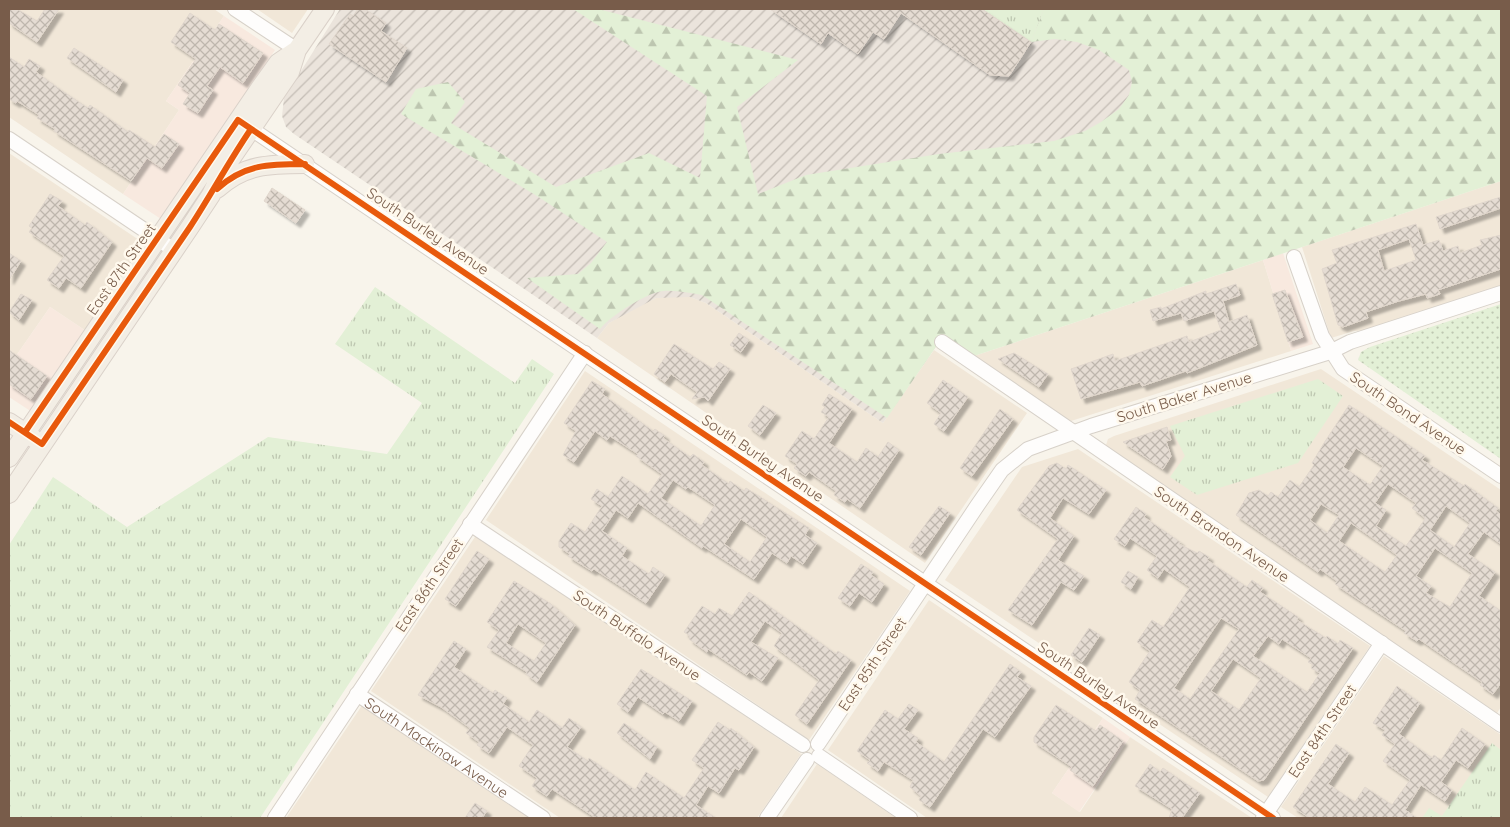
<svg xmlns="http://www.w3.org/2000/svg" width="1510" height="827" font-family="Quicksand,sans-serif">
	<defs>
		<pattern id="industrial-furrows" width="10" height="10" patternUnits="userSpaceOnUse" patternTransform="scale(1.25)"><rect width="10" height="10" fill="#ebe4dc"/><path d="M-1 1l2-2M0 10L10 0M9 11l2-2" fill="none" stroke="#c3bcb4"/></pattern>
		<pattern id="grass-tufts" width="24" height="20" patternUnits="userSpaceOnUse" patternTransform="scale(1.25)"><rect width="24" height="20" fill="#e3f0d6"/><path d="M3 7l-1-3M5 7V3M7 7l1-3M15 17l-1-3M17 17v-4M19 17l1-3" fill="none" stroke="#bdc6b0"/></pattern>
		<pattern id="forest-firs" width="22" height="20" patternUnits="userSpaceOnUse" patternTransform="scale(1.25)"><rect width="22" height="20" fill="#e3f0d6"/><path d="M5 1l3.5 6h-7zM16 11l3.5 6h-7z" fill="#bdc6b0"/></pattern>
		<pattern id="park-dots" width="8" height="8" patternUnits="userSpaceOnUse" patternTransform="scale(1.25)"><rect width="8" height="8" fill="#e3f0d6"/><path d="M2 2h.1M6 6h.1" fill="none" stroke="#bdc6b0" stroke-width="1.8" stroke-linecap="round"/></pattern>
		<pattern id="building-cross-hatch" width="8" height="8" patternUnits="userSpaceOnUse" patternTransform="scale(1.25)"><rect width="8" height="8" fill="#e5dcd3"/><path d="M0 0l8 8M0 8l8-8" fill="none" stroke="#beb6ad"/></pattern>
		<filter id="shadow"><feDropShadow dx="4.5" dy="4.5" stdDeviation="1" flood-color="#0004"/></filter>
	</defs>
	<rect width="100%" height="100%" fill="#f8f4eb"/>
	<path fill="#f1e7d8" d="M9,9H214L224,16L166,101L179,110L123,194L9,117Z
		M257,9H308L292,33Z
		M9,153L145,244L86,331L50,307L9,366Z
		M1501,181V287L1372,330L1354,331L1331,338L1302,247Z
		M1263,260L1291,351L1071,421L1063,419L974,356Z
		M674,296L690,297L706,303L883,423L934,350L1027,413L925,563L597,338L609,323L629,311L656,298Z
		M1321,369L1501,490V707L1497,713L1116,454L1106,445L1108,439L1114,436Z
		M585,371L910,591L809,740L486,520Z
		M1078,449L1370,646L1268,797L945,580L1022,467Z
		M477,534L801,754L757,818H560L371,691Z
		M929,600L1103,718L1052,793L1080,812L1130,737L1252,818H927L828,750Z
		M1384,656L1501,735V818H1298L1281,807Z
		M363,704L532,818H286Z
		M817,764L896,818H781Z"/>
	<path fill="#f8e9df" d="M224,16L275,50L161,219L123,194L179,110L166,101Z
		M1283,253L1313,344L1291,351L1263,260Z
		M50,307L86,331L32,412L9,397V366Z
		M1103,718L1130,737L1079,812L1052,793Z"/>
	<path fill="url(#industrial-furrows)" d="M340,9H1501L944,335L883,423L706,303L690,297L656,298L609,323L597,338L294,134L286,127L282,116L284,98Z"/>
	<path fill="url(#grass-tufts)" d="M982,9H1044L1031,42Z
		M375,287L515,383L532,359L554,374L260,818H9V545L53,477L127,527L268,437L387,454L422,403L335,344Z
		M1318,379L1343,396L1298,463L1197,495L1170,477L1185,456L1170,426Z
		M1492,743L1501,750V818H1422L1429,808L1442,816Z"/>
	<path fill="url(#forest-firs)" d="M573,9H598L798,60L737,107L758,194L806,175L939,154L1054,141L1085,131L1101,122L1119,109L1129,95L1132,82L1129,70L1099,50L1077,42L1055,39L1031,42L1044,9H1501V181L974,356L944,335L887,418L702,295C689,293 677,290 663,291C648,292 610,316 600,329L527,278L578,274L591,263L607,242L537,196L401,114L416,89L448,82L465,102L451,123L556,187L649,153L700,178L707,96Z"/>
	<path fill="url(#park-dots)" d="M1501,304V459L1358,360L1361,352L1370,347Z"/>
	<path fill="url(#building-cross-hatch)" stroke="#e1d7cd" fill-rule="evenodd" filter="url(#shadow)" d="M9,9H17L37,21L45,9H59L37,42L9,23Z
		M358,9H365L386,23L381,31L407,48L386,82L329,44L350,14L353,16Z
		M770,9H982L1031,42L1009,76L990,75L901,13L884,39L873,32L858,54L828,33L821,44Z
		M190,13L215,30L219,24L263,53L243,83L220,67L207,86L213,90L198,113L183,104L190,93L178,85L196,59L171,42Z
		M74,48L123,80L116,92L67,58Z
		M9,57L24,67L29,59L40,66L36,72L61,90L88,108L90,105L128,132L129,130L155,147L164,134L179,144L162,168L147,158L131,181L54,131L55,129L37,118L39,115L17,101L16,103L9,99Z
		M272,188L305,210L296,223L264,201Z
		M50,194L62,201L58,206L85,225L87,222L112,242L81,288L66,278L59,288L47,280L64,256L29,232L32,228L29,226Z
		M1501,197V208L1440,229L1436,217Z
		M1416,224L1423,245L1439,240L1443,251L1458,246L1460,253L1482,245L1480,240L1501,235V269L1438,290L1440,294L1427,298L1426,294L1399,301L1366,312L1368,318L1343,327L1338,325L1322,269L1337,263L1332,250ZM1409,239L1416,260L1384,271L1378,250Z
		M9,253L21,261L9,280Z
		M1236,284L1240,295L1223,301L1229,322L1247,315L1257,345L1187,373L1186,371L1142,386L1140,382L1081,399L1071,369L1113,354L1115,361L1187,336L1189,342L1221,330L1214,311L1184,321L1181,313L1153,321L1150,310L1161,307V309L1206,291V294Z
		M1285,290L1303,337L1288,342L1272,294Z
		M21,294L32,300L19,320L9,312Z
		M739,333L749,340L741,352L730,345Z
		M674,344L713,369L719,362L730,369L708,401L704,397L692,399L697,392L671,374L665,382L654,374Z
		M9,350L47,376L31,399L9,384Z
		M1014,353L1048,374L1039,387L998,359Z
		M943,380L968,397L944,431L934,424L941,413L927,403Z
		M592,381L605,389L602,394L653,431L655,429L665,436L663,438L690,457L693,454L704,462L702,465L729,484L730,481L744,491L746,488L809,528L805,535L817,543L803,564L791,556L787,563L772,553L754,579L703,546L702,548L638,503L628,518L616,510L602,531L627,548L622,556L649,574L653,567L665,575L646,603L594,569L592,571L568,556L570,554L559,547V541L571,523L585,532L602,506L591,499L597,489L608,497L622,476L648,494L662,474L636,456L638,454L610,436L607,440L595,431L574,462L563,455L576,431L564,423ZM673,480L686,489L688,487L715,505L701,526L661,498ZM741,519L767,537L750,562L724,544Z
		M829,394L852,409L829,443L857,462L866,448L878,457L888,442L899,450L860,508L847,499L845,502L834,495L836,491L809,472L806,476L794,468L797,464L785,456L802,431L814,439L829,417L821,412L825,407L822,405Z
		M763,405L776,413L760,435L748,426Z
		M1349,405L1425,456L1422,460L1464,486L1465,484L1498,508L1496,511L1501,515V544L1484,532L1468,554L1495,572L1479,596L1501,611V683L1493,694L1480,685L1482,682L1419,639L1417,641L1404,633L1406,631L1335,584L1337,581L1320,569L1318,572L1236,515L1249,493L1259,490L1268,496L1271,492L1278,497L1290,480L1299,487L1314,465L1312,463L1324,443ZM1356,448L1383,466L1370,485L1343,467ZM1388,484L1416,503L1412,508L1424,517L1425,519L1406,546L1376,526L1386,510L1375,503ZM1321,504L1339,515L1327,533L1310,520ZM1446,506L1470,523L1454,547L1430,530ZM1351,523L1397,555L1385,572L1339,541ZM1435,548L1472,573L1450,607L1426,593L1431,586L1416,576Z
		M1000,409L1013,419L972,476L960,468Z
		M1167,427L1171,440L1166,441L1171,456L1163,469L1123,442Z
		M1057,463L1066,469L1068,465L1106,490L1089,514L1063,498L1050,518L1074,536L1058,560L1084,576L1074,590L1061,582L1032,625L1008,610L1058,539L1017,510L1049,466Z
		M939,506L950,513L921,555L909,547Z
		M1136,507L1146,514L1144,517L1180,542L1179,544L1197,553L1199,551L1209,557L1207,560L1247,587L1252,580L1263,588L1260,592L1298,617L1297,620L1326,638L1327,636L1338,644L1340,640L1353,648L1264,780L1258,781L1135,699L1140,690L1129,682L1150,651L1137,642L1152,620L1163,627L1190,587L1164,569L1158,578L1147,570L1157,556L1130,538L1125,546L1114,539ZM1221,618L1239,629L1190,699L1174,688ZM1268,636L1279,644L1282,639L1311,658L1308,662L1313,665L1311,668L1320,673L1307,692L1253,656ZM1233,659L1261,678L1239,710L1211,691Z
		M477,551L489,559L456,606L445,599Z
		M861,564L873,572L871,575L884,584L872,602L859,593L850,606L838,598Z
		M1128,571L1138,577L1131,589L1121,582Z
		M514,581L551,604L575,625L537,682L526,674L527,672L487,647L499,630L487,622ZM518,624L546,643L534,661L506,643Z
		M749,592L836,654L838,651L851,660L807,724L795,715L819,680L774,646L782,633L765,621L751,642L778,658L762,681L749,672L747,675L708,649L707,652L689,639L690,636L684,632L702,606L715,614L719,608L732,616Z
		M1089,628L1100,635L1082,662L1071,655Z
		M454,641L466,649L454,667L493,693L495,690L507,698L503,704L529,722L537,710L562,728L569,718L581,727L567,747L588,761L589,758L635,790L646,772L684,798L704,768L692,760L718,722L730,730L731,728L754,747L739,770L735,768L719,793L708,786L696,805L716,818H596L552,789L547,796L532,786L537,778L519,766L533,745L507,727L489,753L477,745L479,742L466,733L470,728L441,707L418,695Z
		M1010,664L1021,672L1017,677L1031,686L995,737L983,729L930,807L919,800L921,796L910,787L913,780L884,762L878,771L867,763L870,760L857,751L885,710L898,719L909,704L918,710L904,729L918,738L916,742L944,762Z
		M641,669L692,701L679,721L665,712L663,714L638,697L628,712L617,704Z
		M1397,686L1420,703L1399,734L1432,758L1434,755L1441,760L1462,728L1485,744L1468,768L1456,760L1441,782L1452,790L1445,801L1421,785L1405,810L1417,818H1310L1293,807L1336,744L1349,753L1328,784L1355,802L1365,787L1392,805L1410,780L1383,761L1395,744L1382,735L1385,730L1373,723Z
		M1056,705L1096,731L1100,725L1123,741L1093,786L1070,770L1072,767L1034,742V737Z
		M624,723L657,747L650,759L617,733Z
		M1150,764L1160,772L1163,768L1200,793L1182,818H1169L1172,809L1135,786Z
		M475,803L487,811L482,818H465Z"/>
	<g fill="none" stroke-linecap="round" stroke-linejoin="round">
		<g stroke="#d7d1c9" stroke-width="16">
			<g id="minor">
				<path d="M235,9L297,50"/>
				<path d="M244,124L1273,818"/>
				<path d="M9,139L174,250"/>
				<path d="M1294,257L1322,336L1343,369L1501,476"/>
				<path d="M942,342L1501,725"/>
				<path d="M470,524L803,745"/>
				<path id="s1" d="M357,694L543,818"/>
				<path d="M818,744L977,506L1002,470L1028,449L1091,426L1330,352L1350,342L1501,293"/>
				<path d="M819,756L910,818"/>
				<path d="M275,818L585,353"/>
				<path d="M767,818L807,760"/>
				<path d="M1263,818L1382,643"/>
			</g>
		</g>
		<g stroke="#dad1c9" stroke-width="20">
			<path id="major" d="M217,189C244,164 270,164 305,164
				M9,422L33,438
				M9,458L260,88L278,63L297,50L325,9
				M9,494L190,227L211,195L222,172L290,72L297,50"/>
		</g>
		<use href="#minor" stroke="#fefdfc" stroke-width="14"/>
		<use href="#major" stroke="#f3eee5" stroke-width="18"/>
		<g stroke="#fff9ed" stroke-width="9">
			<path id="cycleway" d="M217,189C244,164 270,164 305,164
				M9,422L42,444L190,227C211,195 229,161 251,129
				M25,432L238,120L1273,818"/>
		</g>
		<use href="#cycleway" stroke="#e8590c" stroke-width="6"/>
	</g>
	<g text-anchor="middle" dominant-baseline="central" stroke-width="5" stroke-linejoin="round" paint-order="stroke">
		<g font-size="15" fill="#785c4a" stroke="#fff9ed">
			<text transform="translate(428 231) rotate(34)">South Burley Avenue</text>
			<text transform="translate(121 269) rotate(-55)">East 87th Street</text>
			<text transform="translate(1184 397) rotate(-17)">South Baker Avenue</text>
			<text transform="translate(1408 413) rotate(34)">South Bond Avenue</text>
			<text transform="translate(763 458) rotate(34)">South Burley Avenue</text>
			<text transform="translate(1222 534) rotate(34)">South Brandon Avenue</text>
			<text transform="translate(429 585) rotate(-56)">East 86th Street</text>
			<text transform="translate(637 635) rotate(34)">South Buffalo Avenue</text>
			<text transform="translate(872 664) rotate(-56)">East 85th Street</text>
			<text transform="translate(1099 685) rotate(34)">South Burley Avenue</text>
			<text transform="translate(1322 731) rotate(-56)">East 84th Street</text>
			<text stroke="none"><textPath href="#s1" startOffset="96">South Mackinaw Avenue</textPath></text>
		</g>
	</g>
	<rect width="1510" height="827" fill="none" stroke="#785c4a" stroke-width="20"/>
</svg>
